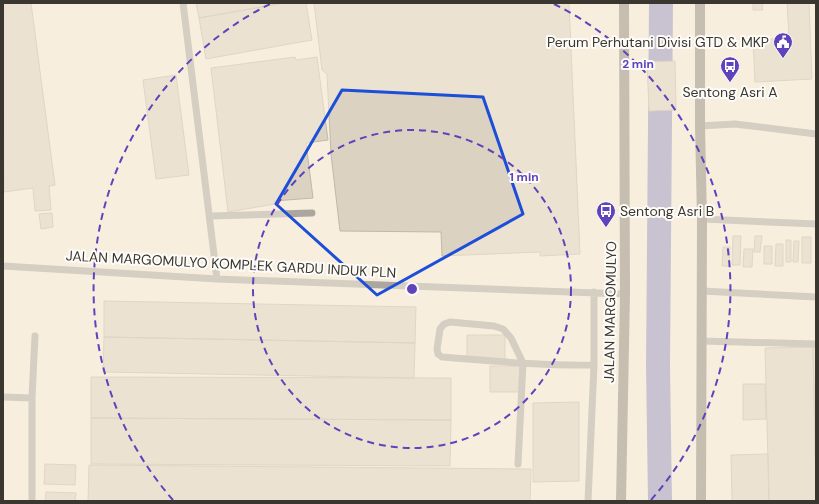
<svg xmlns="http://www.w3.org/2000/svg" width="819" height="504" font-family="'DM Sans',sans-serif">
	<rect width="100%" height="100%" fill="#f8eede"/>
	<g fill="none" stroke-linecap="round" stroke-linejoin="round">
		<path stroke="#918dc0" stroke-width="24" d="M660,501L658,366L661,3"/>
	</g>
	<path fill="#dcd2c2" stroke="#c1b8a8" d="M3,3H31L55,185L49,186L51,210L35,211L33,188L4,192Z
		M196,3H284L199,18Z
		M284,3H306L312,40L206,59L199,18Z
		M314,3H569L580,254L540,256V252L442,256L441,232L340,231L331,154L327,74L322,70Z
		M753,3H762L763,10H753Z
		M787,3H809L812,79L755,82L753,40L789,38Z
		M295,57L296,60L317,57L328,140L306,143L313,198L274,201L275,204L228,212L211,68Z
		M675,61L676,110L649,111L647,62Z
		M176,75L189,175L156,179L143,80Z
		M52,213L53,227L41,229L39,214Z
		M733,236H741L740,265H732Z
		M755,236H762L760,252H754Z
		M802,237H811V263H802Z
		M786,240H791V262H786Z
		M794,241H799L798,262H793Z
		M776,244H783V266H775Z
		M764,246H772V264H764Z
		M723,247H730L729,266H722Z
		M744,249H753L752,267H743Z
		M104,301L416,307L415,343L104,337Z
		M467,335H505V359H467Z
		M104,337L415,343L414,378L103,372Z
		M813,347H816V485Z
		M813,347L816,501H769L765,348Z
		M490,366H520V392H490Z
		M91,377L451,378V420L91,418Z
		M743,384H765L766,419L743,420Z
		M579,402V481L533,482V403Z
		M91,418L451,420L450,466L91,464Z
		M768,454L769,501H732L731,455Z
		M45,464L76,465L75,485L44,484Z
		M89,465L531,469L530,501H88Z
		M46,492L76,493L75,501H45Z"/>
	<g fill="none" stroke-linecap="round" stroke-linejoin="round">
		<path stroke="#aba7a0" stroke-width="7" d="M183,3L217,279
			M700,126L735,124L816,134
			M210,216L312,213
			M702,219L816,224
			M3,266L217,279L625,294
			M702,291L816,297
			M702,341L816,344
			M3,397L32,398V501
			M32,398L35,336
			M518,464L523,363L511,338L503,329L494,326L450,322L444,324L440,329L437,349L438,354L442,357C493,361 544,366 594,365
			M588,501L594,365V292"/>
		<path stroke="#8a857a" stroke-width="10" d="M700,3V126L702,219L701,501
			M621,501L625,294L624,3"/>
	</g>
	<path d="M0 0H819V504H0ZM342,90L483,97L523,214L377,295L276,204Z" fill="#f8eede" fill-opacity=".55" fill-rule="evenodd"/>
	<path fill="none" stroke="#1d4ed8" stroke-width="3" stroke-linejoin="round" d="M342,90L483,97L523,214L377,295L276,204Z"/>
	<g fill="none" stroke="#5e43bc" stroke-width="2" stroke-dasharray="7 5">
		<circle cx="412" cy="289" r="159"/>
		<path d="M173 500A319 319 0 0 1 270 4M554 4A319 319 0 0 1 651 500"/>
	</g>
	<defs>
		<g id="civic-pin" transform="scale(1)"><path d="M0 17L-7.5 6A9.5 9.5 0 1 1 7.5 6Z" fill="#5e43bc" stroke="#fefcf9"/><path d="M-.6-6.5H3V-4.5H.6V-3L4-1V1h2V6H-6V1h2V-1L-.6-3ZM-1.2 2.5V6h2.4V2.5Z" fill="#fff"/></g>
		<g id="bus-pin" transform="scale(1)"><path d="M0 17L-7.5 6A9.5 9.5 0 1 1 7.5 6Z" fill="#5e43bc" stroke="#fefcf9"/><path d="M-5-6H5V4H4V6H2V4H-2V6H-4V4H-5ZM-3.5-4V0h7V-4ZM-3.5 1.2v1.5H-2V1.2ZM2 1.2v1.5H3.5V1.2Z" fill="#fff"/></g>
	</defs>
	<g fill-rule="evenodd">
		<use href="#civic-pin" x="783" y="42"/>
		<use href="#bus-pin" x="730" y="66"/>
		<use href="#bus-pin" x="606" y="211"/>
	</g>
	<g text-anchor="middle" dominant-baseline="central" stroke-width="4" stroke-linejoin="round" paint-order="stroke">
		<g font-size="14" fill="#3a3730" stroke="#fefcf9" text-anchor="end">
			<text x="769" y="42">Perum Perhutani Divisi GTD &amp; MKP</text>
			<text x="730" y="92" text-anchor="middle">Sentong Asri A</text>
			<text x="620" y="211" text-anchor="start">Sentong Asri B</text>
		</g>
		<g font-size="14" fill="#3a3730" stroke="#fefcf9">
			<text transform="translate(231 264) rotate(3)">JALAN MARGOMULYO KOMPLEK GARDU INDUK PLN</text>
			<text transform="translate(610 312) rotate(-89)">JALAN MARGOMULYO</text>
		</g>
	</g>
	<circle cx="412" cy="289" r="6" fill="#5e43bc" stroke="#fefcf9" stroke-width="2"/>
	<g font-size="12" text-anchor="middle" font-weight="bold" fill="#5e43bc" stroke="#fefcf9" stroke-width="4" stroke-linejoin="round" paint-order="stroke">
		<text x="638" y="68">2 min</text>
		<text x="524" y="181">1 min</text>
	</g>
	<rect width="819" height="504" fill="none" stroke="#3a3730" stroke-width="8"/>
</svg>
